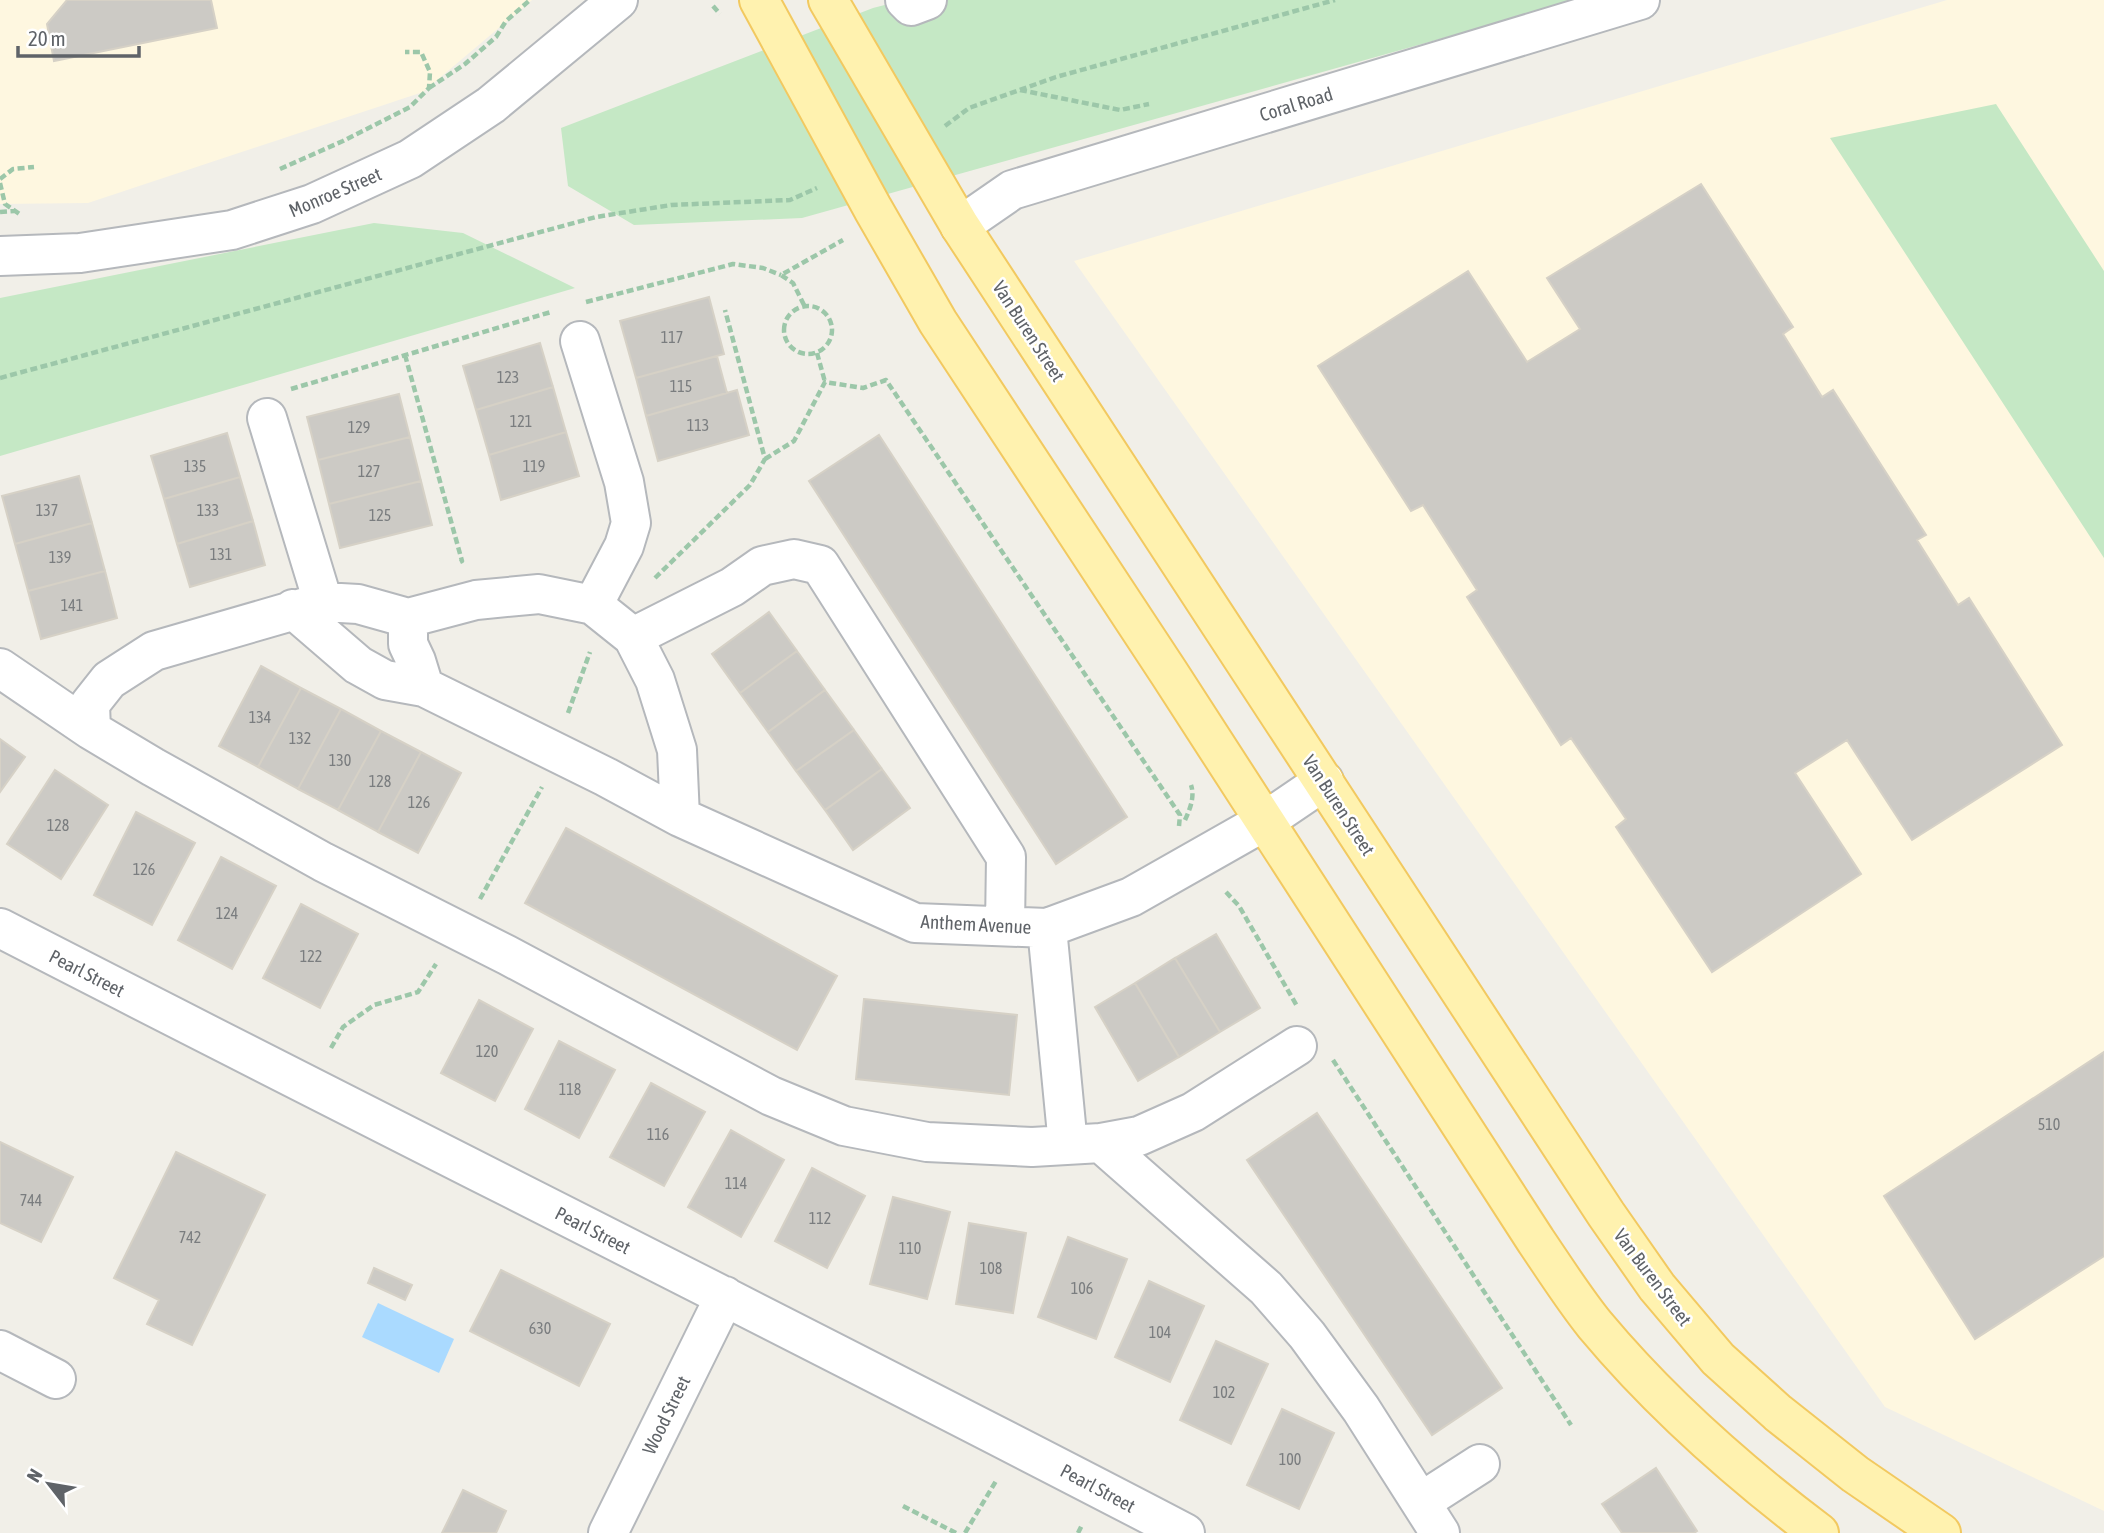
<svg xmlns="http://www.w3.org/2000/svg" width="2104" height="1533" font-family="'Asap Condensed',sans-serif">
	<rect width="100%" height="100%" fill="#f1efe8"/>
	<path fill="#fef7e0" d="M0,0H532L423,92L88,203L0,204Z
		M1947,0H2104V1511L1885,1407L1074,261Z"/>
	<path fill="#c5e8c5" d="M904,0H1579L802,218L634,225L568,186L561,128L873,8Z
		M1996,104L2104,271V558L1830,138Z
		M374,223L463,233L575,288L0,456V298Z"/>
	<path fill="#aadaff" d="M378,1303L454,1339L439,1373L362,1337Z"/>
	<path fill="#cccac5" stroke="#d6d1c6" stroke-width="2" d="M67,0H211L217,28L54,61L47,24Z
		M1701,184L1793,327L1783,334L1822,397L1833,390L1926,535L1917,540L1958,605L1969,598L2062,745L1912,840L1847,740L1795,773L1861,874L1712,972L1616,827L1626,819L1571,738L1561,745L1467,597L1477,590L1423,505L1411,511L1318,366L1468,271L1527,362L1580,329L1547,278Z
		M709,297L724,354L636,378L620,321Z
		M540,343L553,387L476,410L463,366Z
		M717,356L727,393L646,416L636,378Z
		M553,387L566,432L489,455L476,410Z
		M737,390L749,435L658,461L646,416Z
		M399,394L410,437L318,460L307,417Z
		M566,432L579,476L501,500L489,455Z
		M227,433L240,477L164,499L151,456Z
		M879,435L1127,817L1056,864L809,481Z
		M410,437L421,481L329,504L318,460Z
		M79,476L92,523L15,544L2,496Z
		M240,477L253,521L177,544L164,499Z
		M421,481L432,525L340,548L329,504Z
		M253,521L265,565L190,587L177,544Z
		M92,523L105,571L28,591L15,544Z
		M105,571L117,618L41,639L28,591Z
		M769,612L797,651L740,693L712,654Z
		M797,651L825,690L768,732L740,693Z
		M261,666L301,688L258,767L219,746Z
		M301,688L341,709L298,789L258,767Z
		M825,690L854,730L796,771L768,732Z
		M341,709L381,731L338,810L298,789Z
		M854,730L882,769L825,810L796,771Z
		M381,731L421,752L378,832L338,810Z
		M0,739L25,757L0,792Z
		M421,752L461,773L418,853L378,832Z
		M882,769L910,808L853,850L825,810Z
		M55,770L108,805L61,879L7,844Z
		M136,812L195,843L152,925L94,895Z
		M566,828L837,976L797,1050L525,903Z
		M221,857L276,886L232,969L178,940Z
		M301,904L358,934L320,1008L263,978Z
		M1216,934L1260,1008L1220,1032L1175,958Z
		M1175,958L1220,1032L1179,1057L1135,983Z
		M1135,983L1179,1057L1138,1081L1095,1007Z
		M864,999L1017,1015L1009,1095L856,1079Z
		M479,1000L533,1029L495,1101L441,1073Z
		M559,1041L615,1070L579,1138L525,1109Z
		M2104,1052V1256L1975,1339L1884,1196Z
		M651,1083L705,1112L664,1186L610,1157Z
		M1317,1113L1502,1388L1432,1435L1247,1160Z
		M731,1130L784,1160L741,1237L688,1207Z
		M0,1142L73,1177L41,1242L0,1223Z
		M176,1152L265,1195L192,1345L147,1324L159,1300L114,1278Z
		M812,1168L865,1196L827,1268L775,1241Z
		M893,1197L950,1212L927,1299L870,1284Z
		M969,1223L1026,1233L1013,1313L956,1304Z
		M1068,1237L1127,1259L1096,1339L1038,1317Z
		M374,1268L412,1285L405,1300L368,1283Z
		M501,1270L610,1324L579,1386L470,1331Z
		M1149,1281L1204,1306L1170,1382L1115,1357Z
		M1216,1341L1268,1364L1231,1444L1180,1420Z
		M1282,1409L1334,1433L1299,1509L1247,1485Z
		M1656,1468L1697,1531L1694,1533H1622L1602,1504Z
		M463,1490L506,1511L496,1533H442Z"/>
	<g fill="none" stroke-linecap="round" stroke-linejoin="round">
		<g stroke="#b5b8bc" stroke-width="42">
			<path id="minor" d="M905,0L911,6L927,0
				M960,226L1012,190L1640,0
				M0,256L80,253L232,230L312,204L410,159L491,105L618,0
				M580,341L624,482L631,523L624,546L593,605
				M267,418L323,602
				M293,609L358,665L385,680L424,687
				M408,618L476,600L539,594L593,605L633,637L655,680L677,750L680,817L915,923L1047,928L1131,897L1265,821L1324,781
				M633,637L732,587L762,566L794,559L820,565L1006,857L1005,926
				M0,668L91,730
				M680,817L606,777L424,687L416,661L408,644V618L358,604L323,602L154,651L109,680L90,704L91,730L153,767L323,862L507,955L771,1096L844,1126L927,1142L1032,1147L1101,1143
				M0,928C394,1131 792,1328 1185,1533
				M1047,928L1068,1145
				M1297,1046L1193,1112L1139,1136L1101,1143L1266,1288L1307,1335L1361,1409L1440,1533
				M0,1350L56,1379
				M1421,1502L1480,1464
				M608,1533L725,1296"/>
		</g>
		<g stroke="#f2c960" stroke-width="42">
			<path id="major" d="M759,0L873,209L938,322L1169,673L1536,1241C1555,1269 1574,1299 1595,1325C1661,1404 1737,1471 1819,1533
				M828,0L960,226L1606,1214L1657,1287L1718,1359L1778,1413L1855,1474L1941,1533"/>
		</g>
		<path stroke="#9cc7a9" stroke-width="4.5" stroke-dasharray="7 3.5" stroke-linecap="butt" d="M713,6L720,14
			M429,88L465,64L496,37L506,21L530,0
			M1020,90L1120,110L1149,104
			M945,126L969,108L1056,77L1335,0
			M280,169L343,141L410,107L429,88L430,72L421,52H405
			M0,179L13,169L34,167
			M0,183L5,204L21,215
			M0,212L14,211
			M586,302L733,264L763,268L781,275
			M804,305L793,283L781,275L843,240
			M784 330a24 24 0 1 1 48 0a24 24 0 1 1-48 0Z
			M817,353L825,382
			M405,355L462,561L460,562
			M0,378L596,217L671,205L790,200L817,188
			M291,389L551,312
			M765,459L794,441L825,382L863,388L886,380L1180,815L1179,826
			M655,578L750,485L765,459L725,310
			M568,713L590,652
			M1185,820C1190,809 1195,797 1191,785
			M1226,892L1239,906L1297,1006
			M480,899L542,787
			M331,1048L343,1027L374,1005L418,992L436,964
			M1333,1060L1571,1425
			M903,1506L956,1533
			M965,1533L996,1481
			M1078,1533L1082,1525"/>
		<use href="#minor" stroke="#fff" stroke-width="38"/>
		<use href="#major" stroke="#fff2af" stroke-width="38"/>
	</g>
	<g text-anchor="middle" dominant-baseline="central" stroke-width="5" stroke-linejoin="round" paint-order="stroke">
		<g font-size="16" fill="#7a7d7f">
			<text x="672" y="337">117</text>
			<text x="508" y="377">123</text>
			<text x="681" y="386">115</text>
			<text x="521" y="421">121</text>
			<text x="698" y="425">113</text>
			<text x="359" y="427">129</text>
			<text x="195" y="466">135</text>
			<text x="534" y="466">119</text>
			<text x="369" y="471">127</text>
			<text x="47" y="510">137</text>
			<text x="208" y="510">133</text>
			<text x="380" y="515">125</text>
			<text x="221" y="554">131</text>
			<text x="60" y="557">139</text>
			<text x="72" y="605">141</text>
			<text x="260" y="717">134</text>
			<text x="300" y="738">132</text>
			<text x="340" y="760">130</text>
			<text x="380" y="781">128</text>
			<text x="419" y="802">126</text>
			<text x="58" y="825">128</text>
			<text x="144" y="869">126</text>
			<text x="227" y="913">124</text>
			<text x="311" y="956">122</text>
			<text x="487" y="1051">120</text>
			<text x="570" y="1089">118</text>
			<text x="2049" y="1124">510</text>
			<text x="658" y="1134">116</text>
			<text x="736" y="1183">114</text>
			<text x="31" y="1200">744</text>
			<text x="820" y="1218">112</text>
			<text x="190" y="1237">742</text>
			<text x="910" y="1248">110</text>
			<text x="991" y="1268">108</text>
			<text x="1082" y="1288">106</text>
			<text x="540" y="1328">630</text>
			<text x="1160" y="1332">104</text>
			<text x="1224" y="1392">102</text>
			<text x="1290" y="1459">100</text>
		</g>
		<g font-size="19" fill="#5f6368" stroke="#fff">
			<text transform="translate(1296 104) rotate(-17)">Coral Road</text>
			<text transform="translate(335 192) rotate(-23)">Monroe Street</text>
			<text transform="translate(1029 331) rotate(57)">Van Buren Street</text>
			<text transform="translate(1339 805) rotate(57)">Van Buren Street</text>
			<text transform="translate(976 924) rotate(3)">Anthem Avenue</text>
			<text transform="translate(87 973) rotate(27)">Pearl Street</text>
			<text transform="translate(593 1230) rotate(27)">Pearl Street</text>
			<text transform="translate(1653 1277) rotate(53)">Van Buren Street</text>
			<text transform="translate(666 1415) rotate(-64)">Wood Street</text>
			<text transform="translate(1098 1488) rotate(28)">Pearl Street</text>
		</g>
	</g>
	<g transform="translate(49 1484) rotate(301)" stroke="#ffffff" stroke-width="5" paint-order="stroke">
	<path d="M0-5L12 26L0 18L-12 26Z" fill="#5f6368"/>
	<text y="-10" font-size="19" font-weight="bold" text-anchor="middle" fill="#5f6368">N</text>
	</g>
	<path d="M18 46v10h121v-10" fill="none" stroke="#5f6368" stroke-width="3.5"/>
	<text x="28" y="46" font-size="21" fill="#5f6368" stroke="#ffffff" stroke-width="5" paint-order="stroke">20 m</text>
</svg>
